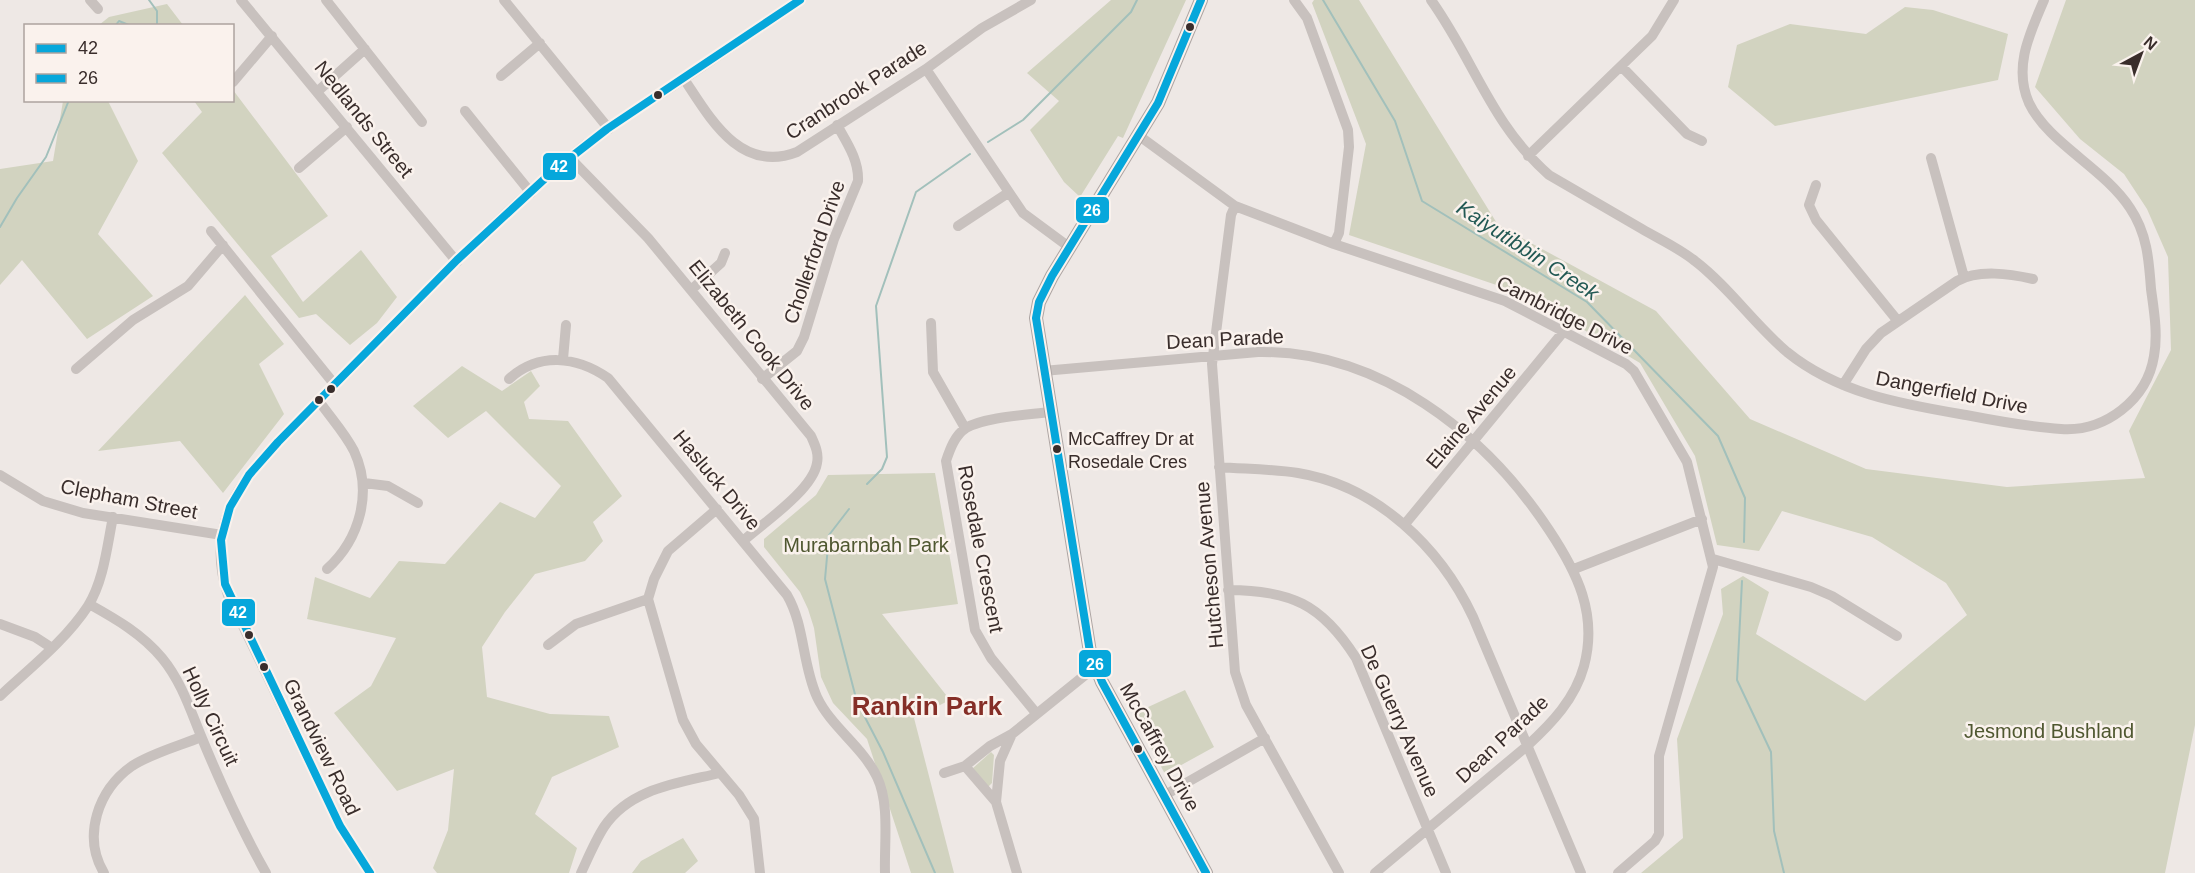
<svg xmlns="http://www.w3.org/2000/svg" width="2195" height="873" font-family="Arial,sans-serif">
	<rect width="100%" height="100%" fill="#eee8e5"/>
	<path fill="#d2d3c0" d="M1111,0H1186L1123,138L1118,136L1080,197L1064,182L1030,130L1059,101L1027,73Z
		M1314,0H1359L1498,225L1656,311L1750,419L1866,469L2007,487L2145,478L2129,431L2171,350L2168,257L2147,209L2124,174L2080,139L2035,87L2066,0H2195V725L2165,873H1641L1683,838L1677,739L1723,614L1721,589L1743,576L1769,592L1756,634L1865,701L1967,615L1946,583L1872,537L1782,511L1759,551L1717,545L1695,456L1640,363L1523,294L1349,235L1366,144L1312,3Z
		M167,4L183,25H99L109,17Z
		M1905,7L1933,10L2008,34L1998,80L1775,126L1728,87L1737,45L1790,24L1866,34Z
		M233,90L328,216L271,256L303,302L361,250L397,297L377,323L350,345L316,314L299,318L162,153L202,112L194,101L232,100Z
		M63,101H108L138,161L98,234L153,296L87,339L22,260L0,285V169L53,161Z
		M245,295L284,344L259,364L284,414L223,493L180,441L98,451Z
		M462,366L502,391L531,371L540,386L524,402L529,419L568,421L622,496L593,522L603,541L585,561L535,574L505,612L482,647L487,697L550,714L609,716L619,747L552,777L535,814L577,848L569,873H437L433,868L448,830L454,769L397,791L334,713L371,686L396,638L307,619L315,577L370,598L399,561L445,564L500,502L535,518L561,486L486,411L448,438L413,406Z
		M935,473L958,604L882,614L950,700L914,718L954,873H911L867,739L833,703L821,677L814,628L808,609L800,592L764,547V539L816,495L828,475Z
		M1185,690L1214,747L1165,774L1133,714Z
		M991,752L994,755L992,783L988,787L972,769Z
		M683,838L698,861L685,873H632L641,861Z"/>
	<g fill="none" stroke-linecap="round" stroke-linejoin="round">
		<path stroke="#a2c0bb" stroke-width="2" d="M149,0L157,11V26
			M1323,0L1395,121L1422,201L1587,302L1718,436L1745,498L1744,542
			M115,26L119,21L131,26
			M988,142L1023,120L1131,12L1137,0
			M0,227L17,198L46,157L69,100
			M867,484L882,469L887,457L876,306L916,192L970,154
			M849,509L829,535L825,579L857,702L883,752L935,873
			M1742,581L1737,680L1771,752L1774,831L1784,873"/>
		<path stroke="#c8c1be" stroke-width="10" d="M90,0L98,9
			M241,0L457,262
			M326,0L422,122
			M504,0L609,129
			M1294,0L1307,18L1348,130L1349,147L1339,233L1334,244
			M1431,0C1474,60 1491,124 1549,175C1580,193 1611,211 1642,229C1659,239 1679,248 1695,261C1729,287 1754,324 1787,352C1839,394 1902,404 1966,415C1997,421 2029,427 2061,429C2105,432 2147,400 2154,356C2158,334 2154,311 2151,289C2149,260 2147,233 2130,208C2104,168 2048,143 2029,103C2013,67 2030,33 2044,0
			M1622,67L1687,134L1702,141
			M926,69L1023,213L1069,247
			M501,76L540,43
			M684,79C710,118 740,174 797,152L926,69L982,28L1031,0
			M233,82L272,36
			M318,91L365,49
			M465,111L531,193
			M1138,135L1235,206L1231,215L1212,364L1235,672L1246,705L1339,873
			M1528,156L1652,36L1674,0
			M570,158L648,238L811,436C815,445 819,453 817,463C813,490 763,523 743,541
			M1931,158L1964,277
			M299,168L347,127
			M1816,185L1809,205L1816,220L1897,320
			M1235,206L1334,244L1505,301L1626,364L1634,371L1687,462L1713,567L1659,756V834L1655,841L1618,873
			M958,226L1008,193
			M211,231L335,385
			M691,290L721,263L725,253
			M931,323L933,372L965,428
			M563,359L566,325
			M76,369L133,320L188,286L223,245
			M1043,371L1258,352C1379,350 1485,433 1549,530C1577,572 1598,614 1584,666C1575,699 1552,723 1527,746L1375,873
			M509,379C539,352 576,356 608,378L787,595C805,626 802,664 817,697C831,727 863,747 877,777C890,804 884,844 885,873
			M762,379L797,351L804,337L834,239L858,181C859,160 847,143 837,125
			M1843,385L1866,349L1881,333L1957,281C1979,269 2010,274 2033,279
			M319,401C330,417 345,433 354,451C373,492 360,539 327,569
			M1219,467C1245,469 1272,469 1298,473C1377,486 1440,547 1473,617L1581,873
			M0,475L43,501L83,513L222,535
			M364,483L388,486L418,503
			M717,509L668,551L654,579L648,599L683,720L696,744L739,795L754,819L760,873
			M1405,524L1564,331
			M1713,559L1811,587L1832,596L1897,636
			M1574,569L1702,519
			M1228,590C1291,591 1321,603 1356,658L1446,873
			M89,604C116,619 142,634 162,658C181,681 190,709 201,736C220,782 241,829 266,873
			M0,624L35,637L52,648
			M548,645L576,624L648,599
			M0,696C30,668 65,641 88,606C104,580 107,546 113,517
			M1036,713L991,658L975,630L946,461C950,449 955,435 966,428C985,417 1027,415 1050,412
			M944,773L965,766
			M1165,795L1265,738
			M996,802L1000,761L1012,734
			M104,873C82,836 98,790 132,766C152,753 179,746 201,737
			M370,873L340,826L228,595C218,566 218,536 230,507C247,466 305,416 336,384C416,303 496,215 585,145C614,123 646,104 676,84C717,57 758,28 800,0
			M581,873C588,858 595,841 604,827C630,788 679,783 720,773
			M1017,873L996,802L965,766L990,746L1012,734L1095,667"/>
		<path stroke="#ada5a3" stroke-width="14" d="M1201,0L1158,103L1052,276L1039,302L1036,318L1090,652L1102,682L1206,873"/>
		<g stroke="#faf2ed" stroke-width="12">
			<path id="bus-1" d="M370,873L340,826L225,584L221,540L230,507L249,475L278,442L457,260L552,172L607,129L800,0"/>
		</g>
		<g stroke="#faf2ed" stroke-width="12">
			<path id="bus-2" d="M1201,0L1158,103L1052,276L1039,302L1036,318L1090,652L1102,682L1206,873"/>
		</g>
		<use href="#bus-1" stroke="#06a7db" stroke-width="8"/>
		<use href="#bus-2" stroke="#06a7db" stroke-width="8"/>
	</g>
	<g fill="#392d2b" stroke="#faf2ed" stroke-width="2">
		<circle cx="1190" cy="27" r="5"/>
		<circle cx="658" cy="95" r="5"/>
		<circle cx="331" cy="389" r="5"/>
		<circle cx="319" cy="400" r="5"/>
		<circle cx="1057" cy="449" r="5"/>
		<circle cx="249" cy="635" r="5"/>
		<circle cx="264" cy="667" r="5"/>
		<circle cx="1138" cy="749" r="5"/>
	</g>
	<g text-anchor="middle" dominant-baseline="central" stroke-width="5" stroke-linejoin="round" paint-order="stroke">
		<g font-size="18" fill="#392d2b" stroke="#faf2ed" text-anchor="start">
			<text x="1068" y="439">McCaffrey Dr at<tspan x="1068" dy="23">Rosedale Cres</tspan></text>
		</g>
		<g font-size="20" fill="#392d2b" stroke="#faf2ed">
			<text transform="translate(856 90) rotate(-33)">Cranbrook Parade</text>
			<text transform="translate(364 119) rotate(51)">Nedlands Street</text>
			<text transform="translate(814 252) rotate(-71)">Chollerford Drive</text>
			<text transform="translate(1565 315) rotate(27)">Cambridge Drive</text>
			<text transform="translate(752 335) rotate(51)">Elizabeth Cook Drive</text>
			<text transform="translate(1225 339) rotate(-3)">Dean Parade</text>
			<text transform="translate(1952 392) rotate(11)">Dangerfield Drive</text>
			<text transform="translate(1471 417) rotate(-50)">Elaine Avenue</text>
			<text transform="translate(717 480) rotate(50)">Hasluck Drive</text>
			<text transform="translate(129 499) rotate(11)">Clepham Street</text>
			<text transform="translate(981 549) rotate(79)">Rosedale Crescent</text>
			<text transform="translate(1209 565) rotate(-95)">Hutcheson Avenue</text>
			<text transform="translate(211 716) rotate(65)">Holly Circuit</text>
			<text transform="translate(1400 721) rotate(66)">De Guerry Avenue</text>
			<text transform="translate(1502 739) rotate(-43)">Dean Parade</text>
			<text transform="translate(322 747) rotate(64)">Grandview Road</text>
			<text transform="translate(1160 747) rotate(61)">McCaffrey Drive</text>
		</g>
		<g font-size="20" fill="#4f5730" stroke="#faf2ed">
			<text x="866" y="545">Murabarnbah Park</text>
			<text x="2049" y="731">Jesmond Bushland</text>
		</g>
		<g font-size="21" font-style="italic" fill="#225954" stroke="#faf2ed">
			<text transform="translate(1528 250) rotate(33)">Kaiyutibbin Creek</text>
		</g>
		<g font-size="26" font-weight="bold" fill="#852e27" stroke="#faf2ed">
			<text x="927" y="706">Rankin Park</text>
		</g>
	</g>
	<g stroke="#faf2ed" stroke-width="2">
		<rect x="542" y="152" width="35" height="29" rx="6" fill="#06a7db"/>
		<rect x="1075" y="196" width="35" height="28" rx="6" fill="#06a7db"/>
		<rect x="221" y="598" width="35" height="29" rx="6" fill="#06a7db"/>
		<rect x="1078" y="649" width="34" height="29" rx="6" fill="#06a7db"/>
	</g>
	<g font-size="16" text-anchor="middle" font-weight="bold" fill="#fff">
		<text x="559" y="172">42</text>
		<text x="1092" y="216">26</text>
		<text x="238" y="618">42</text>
		<text x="1095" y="670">26</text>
	</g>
	<rect x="24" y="24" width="210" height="78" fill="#faf2ed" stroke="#ada39f" stroke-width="1.5"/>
	<rect x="36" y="44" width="30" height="9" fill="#06a7db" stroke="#ada39f" stroke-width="1.5"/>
	<text x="78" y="54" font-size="18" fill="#392d2b">42</text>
	<rect x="36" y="74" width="30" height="9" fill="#06a7db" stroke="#ada39f" stroke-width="1.5"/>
	<text x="78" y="84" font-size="18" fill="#392d2b">26</text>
	<g transform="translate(2141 54) rotate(41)" stroke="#faf2ed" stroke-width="4.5" paint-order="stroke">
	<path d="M0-4.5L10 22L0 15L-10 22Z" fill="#392d2b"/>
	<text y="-9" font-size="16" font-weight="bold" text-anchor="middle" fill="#392d2b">N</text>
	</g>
</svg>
